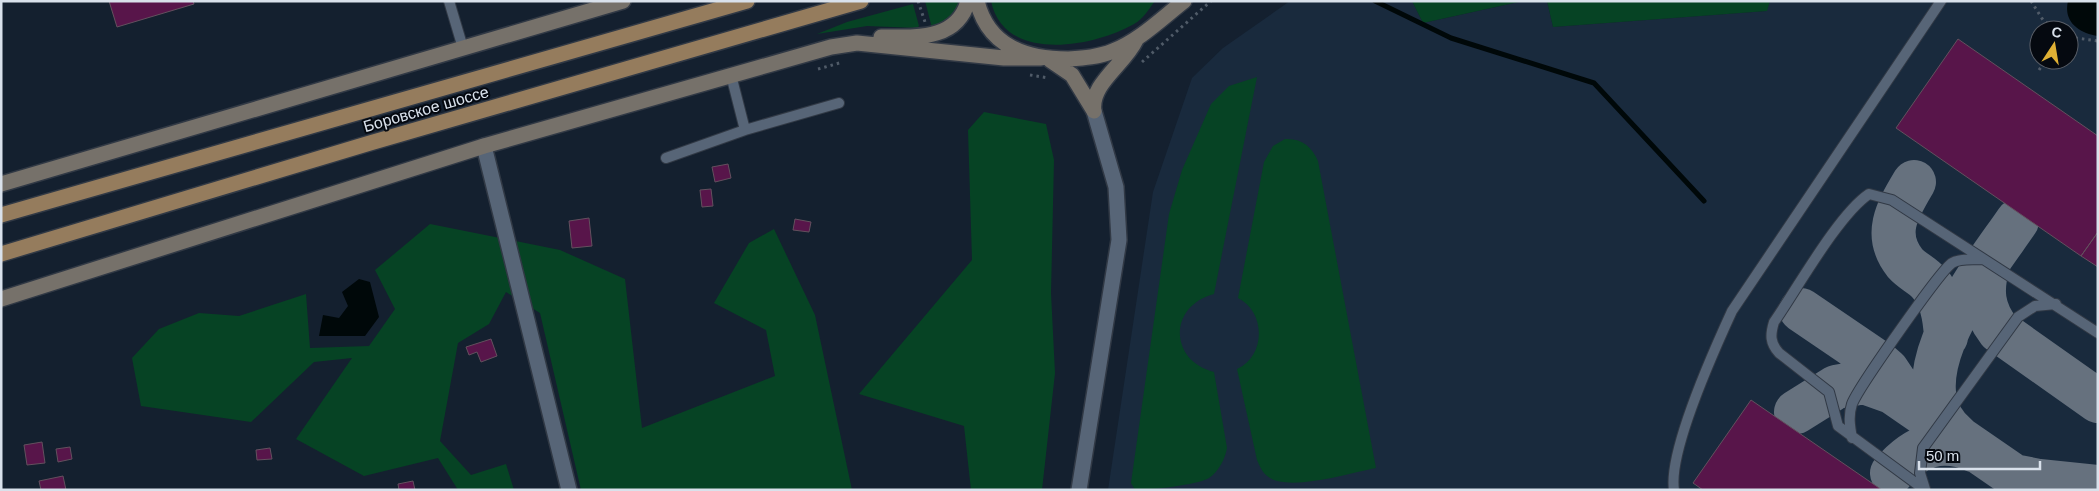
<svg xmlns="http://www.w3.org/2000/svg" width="2099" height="491" font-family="Arial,sans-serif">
	<rect width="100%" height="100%" fill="#14202f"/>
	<path fill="#192a3d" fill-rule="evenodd" d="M1290,1H1412L1423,23L1523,1H1547L1553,27L1766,11L1770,1H2098V490H1108L1153,192L1192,78L1223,48ZM2039,30H2069V60H2039Z"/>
	<path fill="#064324" d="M925,1H960L952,19L932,28Z
		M991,1H1155C1149,9 1143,19 1134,24C1094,47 1004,64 991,1Z
		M1412,1H1523L1423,23Z
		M1547,1H1770L1767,11L1553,27Z
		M913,4L919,26L917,28L867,26L817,34L847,22Z
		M1257,77L1214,294C1168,306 1169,361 1214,372L1227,448C1225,459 1219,471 1209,478C1198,485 1149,490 1135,490L1131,483L1169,214L1182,170L1211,104L1229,86Z
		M984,112L1046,124L1054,160L1051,293L1055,373L1042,490H971L964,426L859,394L972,260L968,130Z
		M1285,139C1302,138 1312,147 1318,161L1376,468C1350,473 1292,491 1270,478C1263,474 1260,467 1257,460L1237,369C1266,356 1266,312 1238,298L1264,162L1273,146Z
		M430,224L560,250L625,279L642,428L775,376L766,330L714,303L749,243L774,229L815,315L852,490H581L540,313L506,292L489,324L458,343L440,441L471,475L506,464L514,490H458L438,458L364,476L296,439L352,358L314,362L251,422L141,406L132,358L159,329L199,313L239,316L306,294L310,348L369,346L395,309L375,270Z"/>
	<path fill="#000809" d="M2068,1H2098V36C2079,33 2063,22 2068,1Z
		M359,279L370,282L379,317L365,336H319L323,315L339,318L348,306L342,292Z"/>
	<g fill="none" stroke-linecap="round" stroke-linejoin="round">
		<path stroke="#000809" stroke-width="5" d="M1375,1L1451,38L1594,83L1704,201"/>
		<path stroke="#66717e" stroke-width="44" d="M1914,182C1898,209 1882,234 1905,263C1912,271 1922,275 1929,283C1942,297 1945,318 1946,337
			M1988,264C1981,290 1982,309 1999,331L2098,401
			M1801,310L1879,363L1887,370L1903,394
			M1796,412L1836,387L1864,382L1892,392L2014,476L2039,481L2098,487
			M1957,436C1891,382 1983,271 2017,221
			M1892,473C1916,445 1941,436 1976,451"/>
	</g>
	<path fill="#58154a" stroke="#63505e" d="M109,1H193L194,4L117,27Z
		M1958,39L2098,136V232L2081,256L1896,128Z
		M728,164L731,178L715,182L712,167Z
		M711,189L713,206L702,207L700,190Z
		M589,218L592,246L572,248L569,221Z
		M795,219L811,222L809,232L793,230Z
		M2098,232V267L2081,256Z
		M491,339L497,356L481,362L477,352L469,355L466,347Z
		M1751,400L1882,490H1703L1693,483Z
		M42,442L45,463L27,465L24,445Z
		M70,447L72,459L58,462L56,449Z
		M270,448L272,459L257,460L256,450Z
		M63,476L66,490H41L39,481Z
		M413,481L415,490H399L398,484Z"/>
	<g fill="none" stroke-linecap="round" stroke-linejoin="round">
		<g stroke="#313945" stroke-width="12">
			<path id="lane" d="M449,1L463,48
				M731,75L745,130
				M666,158L745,130L839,103
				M1852,438C1850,427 1848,416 1852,404C1858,388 1940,271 1952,263C1960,258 1973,260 1982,259
				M1925,489L1920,473L1923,448L2018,317L2035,306L2056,304
				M1674,490C1668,452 1715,348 1732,311L1941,1
				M1925,490L1838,426L1829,392L1779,353C1770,343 1770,335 1774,322C1797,289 1838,215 1869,194L1892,200L2098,333"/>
		</g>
		<g stroke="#313945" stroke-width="18">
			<path id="street" d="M484,146L569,490
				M1079,490L1119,240L1116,187L1094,111"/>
		</g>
		<g stroke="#313945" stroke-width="18">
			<path id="secondary" d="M977,1C988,46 1025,59 1068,59C1083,58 1099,57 1113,51C1140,40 1161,19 1184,1
				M881,37C915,37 957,41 968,1
				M1050,60L1072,75L1094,111
				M1094,111C1090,84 1124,65 1136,40
				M1,184L623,1
				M1,299L484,146L831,47L857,43L1004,58H1041"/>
		</g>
		<g stroke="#313945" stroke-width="18">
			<path id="primary" d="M1,215L747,1
				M1,254L370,143L861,1"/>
		</g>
		<path stroke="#505b68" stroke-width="3" stroke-dasharray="2.5 4" stroke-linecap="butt" d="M918,1L925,22
			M2031,1L2043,20L2056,30
			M2069,37L2098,41
			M1142,62L1211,1
			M818,69L843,62
			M2039,70L2046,60
			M1030,75L1049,78"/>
		<use href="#lane" stroke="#576577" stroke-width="10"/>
		<use href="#street" stroke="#576577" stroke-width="15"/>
		<use href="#secondary" stroke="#76716a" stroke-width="15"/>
		<use href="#primary" stroke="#957c5d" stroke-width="15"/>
	</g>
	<g text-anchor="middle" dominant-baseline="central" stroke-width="4" stroke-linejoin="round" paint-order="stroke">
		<g font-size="16" fill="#d9e1eb" stroke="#050910">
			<text transform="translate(426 109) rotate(-16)">Боровское шоссе</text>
		</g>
	</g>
	<rect width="2099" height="491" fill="none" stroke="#d9e1eb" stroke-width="5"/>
	<g transform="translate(2054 45) rotate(12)"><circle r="24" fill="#050910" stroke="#5a5f68"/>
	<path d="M0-4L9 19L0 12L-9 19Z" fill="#dfb034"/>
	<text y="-8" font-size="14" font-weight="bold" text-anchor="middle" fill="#d9e1eb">С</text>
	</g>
	<path d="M1919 461v8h121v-8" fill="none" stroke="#d9e1eb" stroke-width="2.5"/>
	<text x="1926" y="461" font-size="15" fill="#d9e1eb" stroke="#050910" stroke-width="4" paint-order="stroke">50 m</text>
</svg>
